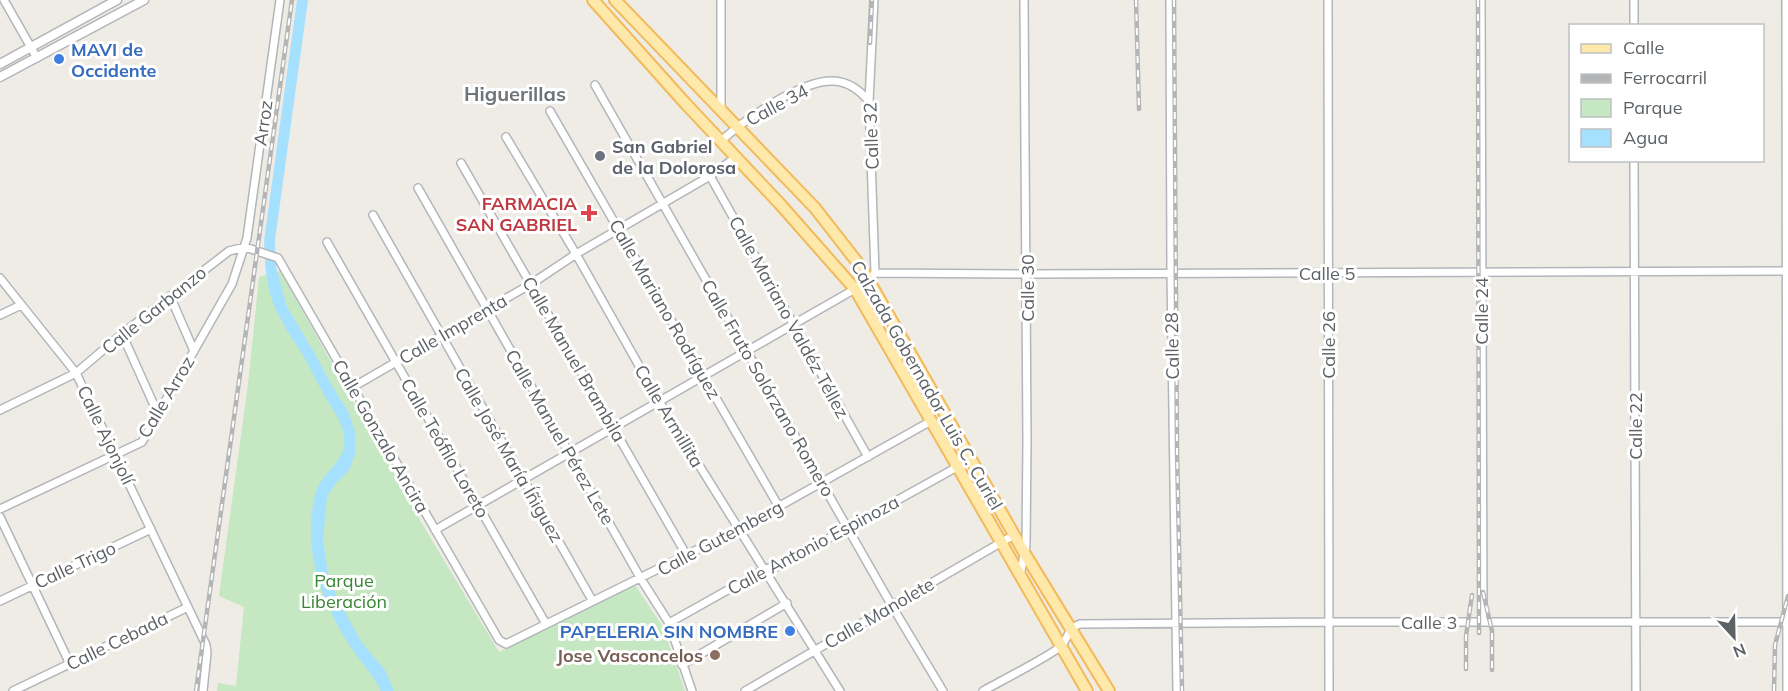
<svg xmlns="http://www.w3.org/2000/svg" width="1788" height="691" font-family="Mulish,sans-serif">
	<rect width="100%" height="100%" fill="#efece5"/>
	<path fill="#c5e7c2" d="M280,271L424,527L499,652L635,585L663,627L685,691H217L218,683L236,686L244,607L219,596L248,384L259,277Z"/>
	<path fill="#a5e0ff" d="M297,0H308L275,240L276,267L287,307L314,352L333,388L348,411L355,432V454L349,470L337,482L327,496L323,539L328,574L338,600L362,643L385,670L394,691H381C373,674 360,661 350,646C321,600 302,549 315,495C320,472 349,462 344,436C341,417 330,407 322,391C315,379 310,367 303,355C294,341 284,327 277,312C266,290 265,265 264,241Z"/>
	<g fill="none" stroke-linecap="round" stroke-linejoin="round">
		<g stroke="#b2b6ba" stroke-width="10">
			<path id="minor" d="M4,0L37,58
				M721,0V111
				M874,0L869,101L875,273
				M1170,0L1171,273L1177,691
				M1328,0L1329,691
				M1481,0L1483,622
				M1634,0V26
				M1786,0L1787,691
				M595,85L892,606L943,691
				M550,111L779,507
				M506,137L576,254L659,401L840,691
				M721,141C744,120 802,79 834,81C849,82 859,90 869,101
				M1634,160L1636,691
				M461,163L687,556
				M710,176L868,457
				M418,188L641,579L669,623L692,691
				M373,215L592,600
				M327,242L546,624
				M0,278L76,373L206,645L207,653L203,691
				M170,296L194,351
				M0,315L21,305
				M122,334L158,414
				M353,387L531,284L576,254L710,176L736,157
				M0,410L76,373L122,334L229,251L245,247L278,258L499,640L506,644L737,530L931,421
				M0,509L142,442L232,284L247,238L280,0
				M0,517L70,664
				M435,530L855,289L869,280L875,273L1027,274L1788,271
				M1020,576L1026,545L1027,440L1024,0
				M0,601L151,529
				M669,623L765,569L779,566L957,467
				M682,665L787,603
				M13,691L188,607
				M745,691L1014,535
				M983,691C997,683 1056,653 1062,645C1069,636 1068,628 1080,624L1329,622H1788"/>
		</g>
		<g stroke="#b2b6ba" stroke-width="11">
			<path id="tertiary" d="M0,64L117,0
				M0,77L144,0"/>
		</g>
		<g stroke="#f2ba5b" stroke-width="14">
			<path id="primary" d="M593,0L685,103L780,204L855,289L1087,691
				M615,0L815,208L861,267L1025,554L1109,691"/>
		</g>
		<use href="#minor" stroke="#fff" stroke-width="7"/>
		<use href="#tertiary" stroke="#fff" stroke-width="8"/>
		<use href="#primary" stroke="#ffe9aa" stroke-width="10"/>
		<g stroke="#b4b5b6" stroke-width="4.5">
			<path id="rail" d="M1136,0L1139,109
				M1174,0L1177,450L1182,691
				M1478,0L1479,633
				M870,43L872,0
				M1483,592L1492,631V670
				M1466,669V636L1472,595
				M196,691L292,0
				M1774,691L1775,645L1788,596"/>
		</g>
		<use href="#rail" stroke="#fff" stroke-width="2" stroke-dasharray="7" stroke-linecap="butt"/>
	</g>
	<g fill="#3f7fe0" stroke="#fff" stroke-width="2">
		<circle cx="59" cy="59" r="6"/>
		<circle cx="790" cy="631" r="6"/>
	</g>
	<circle fill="#6b7280" stroke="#fff" stroke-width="2" cx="600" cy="156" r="6"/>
	<path fill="#e0444e" stroke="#fff" stroke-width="2" d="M586 204h6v6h6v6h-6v6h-6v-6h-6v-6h6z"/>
	<circle fill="#8d6e63" stroke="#fff" stroke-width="2" cx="715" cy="655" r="6"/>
	<g text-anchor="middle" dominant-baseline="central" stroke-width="6" stroke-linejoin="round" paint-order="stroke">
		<g font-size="18" font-weight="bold" fill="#366cbe" stroke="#fff" text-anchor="start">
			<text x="71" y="49">MAVI de<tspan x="71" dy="21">Occidente</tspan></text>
			<text x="778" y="631" text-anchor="end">PAPELERIA SIN NOMBRE</text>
		</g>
		<g font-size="18" fill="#5d6266" stroke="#fff">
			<text transform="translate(777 105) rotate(-28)">Calle 34</text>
			<text transform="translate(263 123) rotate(-82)">Arroz</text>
			<text transform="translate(871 136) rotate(-92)">Calle 32</text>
			<text x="1327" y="273">Calle 5</text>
			<text transform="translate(1027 288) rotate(-90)">Calle 30</text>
			<text transform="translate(665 309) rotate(60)">Calle Mariano Rodríguez</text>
			<text transform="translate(154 310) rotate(-39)">Calle Garbanzo</text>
			<text transform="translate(1481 311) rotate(-90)">Calle 24</text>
			<text transform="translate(789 317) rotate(61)">Calle Mariano Valdéz Téllez</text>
			<text transform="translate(453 329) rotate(-30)">Calle Imprenta</text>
			<text transform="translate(1328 345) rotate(-90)">Calle 26</text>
			<text transform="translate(1172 346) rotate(-91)">Calle 28</text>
			<text transform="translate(574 359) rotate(60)">Calle Manuel Brambila</text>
			<text transform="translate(927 385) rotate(60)">Calzada Gobernador Luis C. Curiel</text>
			<text transform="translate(768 388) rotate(60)">Calle Fruto Solórzano Romero</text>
			<text transform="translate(166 397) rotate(-59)">Calle Arroz</text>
			<text transform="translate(669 416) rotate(59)">Calle Armillita</text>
			<text transform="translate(1635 426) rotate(-90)">Calle 22</text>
			<text transform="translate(106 435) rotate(64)">Calle Ajonjolí</text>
			<text transform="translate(381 436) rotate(60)">Calle Gonzalo Ancira</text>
			<text transform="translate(560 437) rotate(60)">Calle Manuel Pérez Lete</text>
			<text transform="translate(445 448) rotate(60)">Calle Teófilo Loreto</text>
			<text transform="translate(509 455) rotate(60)">Calle José María Íñiguez</text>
			<text transform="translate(720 538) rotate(-28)">Calle Gutemberg</text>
			<text transform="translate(813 545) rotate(-28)">Calle Antonio Espinoza</text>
			<text transform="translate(75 565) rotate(-25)">Calle Trigo</text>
			<text transform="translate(879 613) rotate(-30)">Calle Manolete</text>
			<text x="1429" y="622">Calle 3</text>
			<text transform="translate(117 641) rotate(-26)">Calle Cebada</text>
		</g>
		<g font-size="18" font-weight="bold" fill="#5b616d" stroke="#fff" text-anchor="start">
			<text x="612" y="146">San Gabriel<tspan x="612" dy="21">de la Dolorosa</tspan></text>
		</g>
		<g font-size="18" font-weight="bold" fill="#be3a42" stroke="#fff" text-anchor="end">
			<text x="577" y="203">FARMACIA<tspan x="577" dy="21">SAN GABRIEL</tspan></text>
		</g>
		<g font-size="18" fill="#388534" stroke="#fff">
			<text x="344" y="580">Parque<tspan x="344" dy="21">Liberación</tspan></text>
		</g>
		<g font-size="18" font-weight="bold" fill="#785e54" stroke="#fff" text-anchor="end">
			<text x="703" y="655">Jose Vasconcelos</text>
		</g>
		<g font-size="20" font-weight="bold" fill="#6e7478" stroke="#fff">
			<text x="515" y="93">Higuerillas</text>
		</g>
	</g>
	<rect x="1569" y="24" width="195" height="138" fill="#ffffff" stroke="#bec0c2" stroke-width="1.5"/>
	<rect x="1581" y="44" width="30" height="9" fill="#ffe9aa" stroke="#bec0c2" stroke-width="1.5"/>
	<text x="1623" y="54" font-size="18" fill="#5d6266">Calle</text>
	<rect x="1581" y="74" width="30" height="9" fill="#b4b5b6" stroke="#bec0c2" stroke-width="1.5"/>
	<text x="1623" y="84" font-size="18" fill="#5d6266">Ferrocarril</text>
	<rect x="1581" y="99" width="30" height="18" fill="#c5e7c2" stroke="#bec0c2" stroke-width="1.5"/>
	<text x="1623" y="114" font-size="18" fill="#5d6266">Parque</text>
	<rect x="1581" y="129" width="30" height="18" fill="#a5e0ff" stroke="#bec0c2" stroke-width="1.5"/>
	<text x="1623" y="144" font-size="18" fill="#5d6266">Agua</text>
	<g transform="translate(1734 637) rotate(158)" stroke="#ffffff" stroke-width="4.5" paint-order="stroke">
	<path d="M0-4.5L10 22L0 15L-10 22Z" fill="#5d6266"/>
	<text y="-9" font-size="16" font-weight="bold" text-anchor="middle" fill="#5d6266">N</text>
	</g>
</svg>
